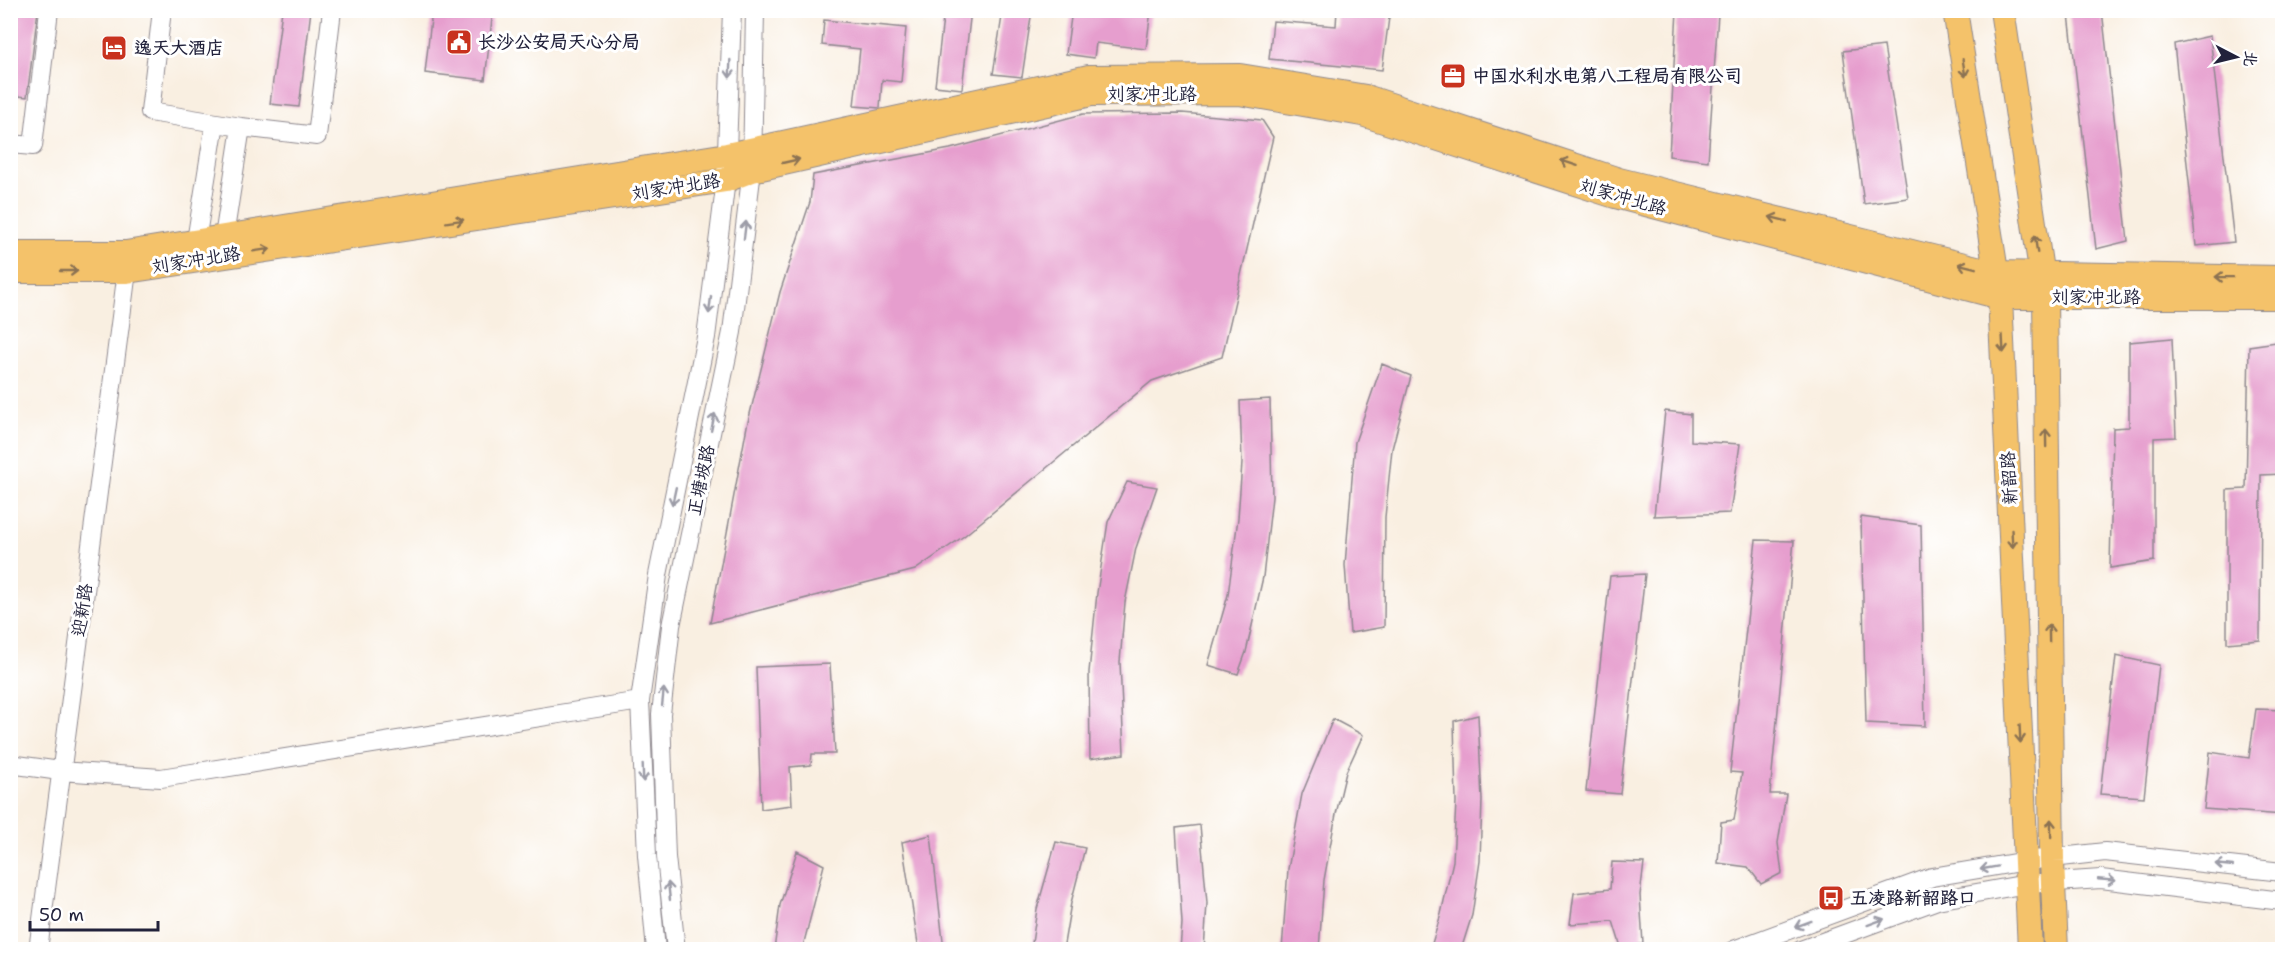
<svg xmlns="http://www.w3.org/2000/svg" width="2293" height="960" font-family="'Shantell Sans','LXGW WenKai TC',sans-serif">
	<rect width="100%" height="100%" fill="#fff"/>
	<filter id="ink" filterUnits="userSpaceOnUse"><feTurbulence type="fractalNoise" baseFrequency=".0167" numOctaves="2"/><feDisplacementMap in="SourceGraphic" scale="12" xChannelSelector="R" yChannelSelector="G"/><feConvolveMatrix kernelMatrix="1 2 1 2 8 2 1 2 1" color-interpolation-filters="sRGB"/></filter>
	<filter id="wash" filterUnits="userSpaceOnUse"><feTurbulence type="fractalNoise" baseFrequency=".008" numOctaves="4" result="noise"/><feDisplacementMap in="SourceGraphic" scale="24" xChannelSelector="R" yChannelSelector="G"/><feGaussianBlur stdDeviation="1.35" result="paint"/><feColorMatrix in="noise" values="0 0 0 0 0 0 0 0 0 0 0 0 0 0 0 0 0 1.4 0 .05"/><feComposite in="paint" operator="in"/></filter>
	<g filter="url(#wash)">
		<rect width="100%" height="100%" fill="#f9efe1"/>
		<g id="blocks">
			<path fill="#e69ece" d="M10,10H38L27,97L10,95Z
				M282,10H311L299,107L270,104Z
				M432,10H493L485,80L425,73Z
				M944,10H971L962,89L935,86Z
				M1003,10H1032L1022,77L993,74Z
				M1072,10H1151L1146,49L1096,43L1094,58L1066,54Z
				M1337,10H1390L1382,70L1269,59L1273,21L1336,26Z
				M1677,10L1718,14L1708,161L1669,156Z
				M2081,10H2102L2128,241L2096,249L2069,14Z
				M824,20L906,28L901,82L882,80L880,108L854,106L860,49L822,45Z
				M2210,36L2234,242L2196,246L2174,44Z
				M1884,46L1908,198L1864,204L1843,51Z
				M1182,113L1262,120L1273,137L1222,357L1152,381L964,536L915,570L710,623L747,426L780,292L810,202L813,175L950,149L1083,114Z
				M2172,338L2176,437L2154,438V561L2110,568L2113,428L2129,427V342Z
				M2283,341V474L2261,475L2260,640L2227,643V490L2246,489L2249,346Z
				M1382,364L1411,376L1392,449L1385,517L1384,627L1350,633L1345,565L1355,442Z
				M1270,399L1272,497L1263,577L1246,652L1238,674L1208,665L1228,595L1238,518L1242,463L1240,401Z
				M1665,411L1691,414V441L1740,444L1730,513L1654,516Z
				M1127,482L1157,487L1136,548L1125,602L1120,662L1124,754L1090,759L1089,672L1097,593L1108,522Z
				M1861,517L1921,525L1925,726L1866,723Z
				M1756,540L1794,541L1770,794H1786L1778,843L1782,873L1761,884L1748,867L1718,863L1721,822L1734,820L1742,773L1730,772Z
				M1645,574L1620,794L1586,791L1610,576Z
				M2116,656L2159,665L2144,797L2100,794Z
				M830,664L835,754H812L811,765L790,767L792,805L761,809L756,667Z
				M2256,709L2283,710V815L2204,809L2210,752L2249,758Z
				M1478,715L1482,800L1480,861L1472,915L1461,950H1430L1441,914L1453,861L1456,802L1454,721Z
				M1333,719L1363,735L1346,772L1336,814L1324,880L1319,950H1282L1288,869L1302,794Z
				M1200,825L1207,903L1204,950H1180L1182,923L1176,828Z
				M931,835L944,950H919L902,842Z
				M1056,842L1085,848L1071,903L1063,950H1031L1037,909Z
				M797,851L824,865L802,950H774L780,905Z
				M1612,862L1644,863L1640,895L1643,944L1621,947L1613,921L1570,924L1574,893L1610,889Z"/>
		</g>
	</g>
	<g filter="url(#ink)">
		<use href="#blocks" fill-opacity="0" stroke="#8e888e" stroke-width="1.5"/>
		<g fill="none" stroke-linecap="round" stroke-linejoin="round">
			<g stroke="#8e888e" stroke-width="20">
				<path id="minor" d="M162,10L150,112L241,127L317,136L332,10
					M10,144L33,146L49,10
					M224,237L241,127
					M196,241L215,123
					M10,764L60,771L161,778L640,701
					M38,950L127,271
					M656,950L647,855L640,701L658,575L706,337L726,180L732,10
					M676,950L666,857L661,714L671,626L732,332L752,170L755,10
					M1734,950L1932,877L2026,861L2105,852L2282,872
					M1801,950L1937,900L2027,884L2101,879L2282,901"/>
			</g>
			<g stroke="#8e888e" stroke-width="26">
				<path id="major" d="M1955,10L2000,297L2030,950
					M2002,10L2045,297L2052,861L2056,950
					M10,253H126L727,155L1089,77L1240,76L1366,97L1619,180L1997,273L2282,278
					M10,271H127L726,180L752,170L1091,94L1239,93L1362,114L1615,196L2000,297H2282"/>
			</g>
			<use href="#minor" stroke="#fff" stroke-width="18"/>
			<use href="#major" stroke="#f4c26a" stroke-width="24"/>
		</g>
		<defs><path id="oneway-shaft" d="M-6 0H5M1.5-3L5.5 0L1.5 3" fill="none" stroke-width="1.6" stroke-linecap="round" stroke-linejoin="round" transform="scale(1.5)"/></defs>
		<g stroke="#8b7252">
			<use href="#oneway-shaft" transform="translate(1964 68) rotate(81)"/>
			<use href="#oneway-shaft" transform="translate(791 161) rotate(-13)"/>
			<use href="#oneway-shaft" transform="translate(1569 163) rotate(-162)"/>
			<use href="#oneway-shaft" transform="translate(1778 219) rotate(-166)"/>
			<use href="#oneway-shaft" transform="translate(455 221) rotate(-9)"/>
			<use href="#oneway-shaft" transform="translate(2036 244) rotate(-98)"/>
			<use href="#oneway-shaft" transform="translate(262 250) rotate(-9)"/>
			<use href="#oneway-shaft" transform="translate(1967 266) rotate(-166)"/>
			<use href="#oneway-shaft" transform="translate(69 271)"/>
			<use href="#oneway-shaft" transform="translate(2224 277) rotate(-179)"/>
			<use href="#oneway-shaft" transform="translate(2003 344) rotate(87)"/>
			<use href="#oneway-shaft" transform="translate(2046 438) rotate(-91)"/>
			<use href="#oneway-shaft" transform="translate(2012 539) rotate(87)"/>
			<use href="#oneway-shaft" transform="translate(2049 633) rotate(-91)"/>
			<use href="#oneway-shaft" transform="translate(2020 734) rotate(87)"/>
			<use href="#oneway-shaft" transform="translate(2051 828) rotate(-91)"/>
		</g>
		<g stroke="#9c9ca7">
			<use href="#oneway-shaft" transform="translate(730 69) rotate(92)"/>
			<use href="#oneway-shaft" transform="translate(745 230) rotate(-83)"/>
			<use href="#oneway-shaft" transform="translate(710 305) rotate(97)"/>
			<use href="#oneway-shaft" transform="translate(713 422) rotate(-78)"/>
			<use href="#oneway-shaft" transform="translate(674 496) rotate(102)"/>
			<use href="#oneway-shaft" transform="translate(663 697) rotate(-84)"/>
			<use href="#oneway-shaft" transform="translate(643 773) rotate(88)"/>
			<use href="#oneway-shaft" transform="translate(2224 865) rotate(-174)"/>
			<use href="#oneway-shaft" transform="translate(1989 868) rotate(170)"/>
			<use href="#oneway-shaft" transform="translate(2107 880) rotate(5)"/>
			<use href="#oneway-shaft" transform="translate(669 891) rotate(-96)"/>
			<use href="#oneway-shaft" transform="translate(1876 922) rotate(-20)"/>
			<use href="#oneway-shaft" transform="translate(1803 924) rotate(160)"/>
		</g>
	</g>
	<defs>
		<g id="civic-square" transform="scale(1.35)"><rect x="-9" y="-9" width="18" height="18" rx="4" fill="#c8321e" stroke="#fff"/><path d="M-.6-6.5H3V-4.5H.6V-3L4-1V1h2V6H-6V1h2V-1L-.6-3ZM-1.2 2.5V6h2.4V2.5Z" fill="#fff"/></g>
		<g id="hotel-square" transform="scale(1.35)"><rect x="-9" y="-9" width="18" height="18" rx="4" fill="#c8321e" stroke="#fff"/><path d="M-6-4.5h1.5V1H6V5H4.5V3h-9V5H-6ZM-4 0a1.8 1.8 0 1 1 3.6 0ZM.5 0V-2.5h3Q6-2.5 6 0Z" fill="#fff"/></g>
		<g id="office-square" transform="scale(1.35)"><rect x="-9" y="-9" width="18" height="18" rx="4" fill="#c8321e" stroke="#fff"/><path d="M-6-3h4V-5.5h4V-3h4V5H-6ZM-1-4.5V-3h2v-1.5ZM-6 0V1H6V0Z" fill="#fff"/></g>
		<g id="bus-square" transform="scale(1.35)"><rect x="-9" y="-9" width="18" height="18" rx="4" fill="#c8321e" stroke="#fff"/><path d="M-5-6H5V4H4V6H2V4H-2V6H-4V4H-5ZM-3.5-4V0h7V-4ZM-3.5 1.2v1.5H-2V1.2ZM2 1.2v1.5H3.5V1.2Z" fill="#fff"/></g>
	</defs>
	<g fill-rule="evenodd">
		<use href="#civic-square" x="459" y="42"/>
		<use href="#hotel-square" x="114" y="48"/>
		<use href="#office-square" x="1453" y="76"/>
		<use href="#bus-square" x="1831" y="898"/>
	</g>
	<g text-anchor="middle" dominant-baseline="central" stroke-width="6" stroke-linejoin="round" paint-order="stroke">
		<g font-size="18" font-weight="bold" fill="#22223b" stroke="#fff" text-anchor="start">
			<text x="478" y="42">长沙公安局天心分局</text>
			<text x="134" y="48">逸天大酒店</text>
			<text x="1472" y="76">中国水利水电第八工程局有限公司</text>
			<text x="1850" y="898">五凌路新韶路口</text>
		</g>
		<g font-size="18" fill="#22223b" stroke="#fff">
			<text x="1152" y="94">刘家冲北路</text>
			<text transform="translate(676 187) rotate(-9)">刘家冲北路</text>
			<text transform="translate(1623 197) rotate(16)">刘家冲北路</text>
			<text transform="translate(196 260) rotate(-9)">刘家冲北路</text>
			<text x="2096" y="297">刘家冲北路</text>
			<text transform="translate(2009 478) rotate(-93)">新韶路</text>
			<text transform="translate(701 480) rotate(-78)">正塘坡路</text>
			<text transform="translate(82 610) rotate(-82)">迎新路</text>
		</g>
	</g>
	<rect width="2293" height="960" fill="none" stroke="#fff" stroke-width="36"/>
	<g transform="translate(2236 57) rotate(97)" stroke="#ffffff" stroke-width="4.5" paint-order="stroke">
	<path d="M0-4.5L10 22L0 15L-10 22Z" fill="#22223b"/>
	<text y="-9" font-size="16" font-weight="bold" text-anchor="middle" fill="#22223b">北</text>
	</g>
	<path d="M30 921v9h128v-9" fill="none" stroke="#22223b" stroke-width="3"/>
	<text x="39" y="921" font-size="18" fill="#22223b" stroke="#ffffff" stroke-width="4.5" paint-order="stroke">50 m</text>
</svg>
